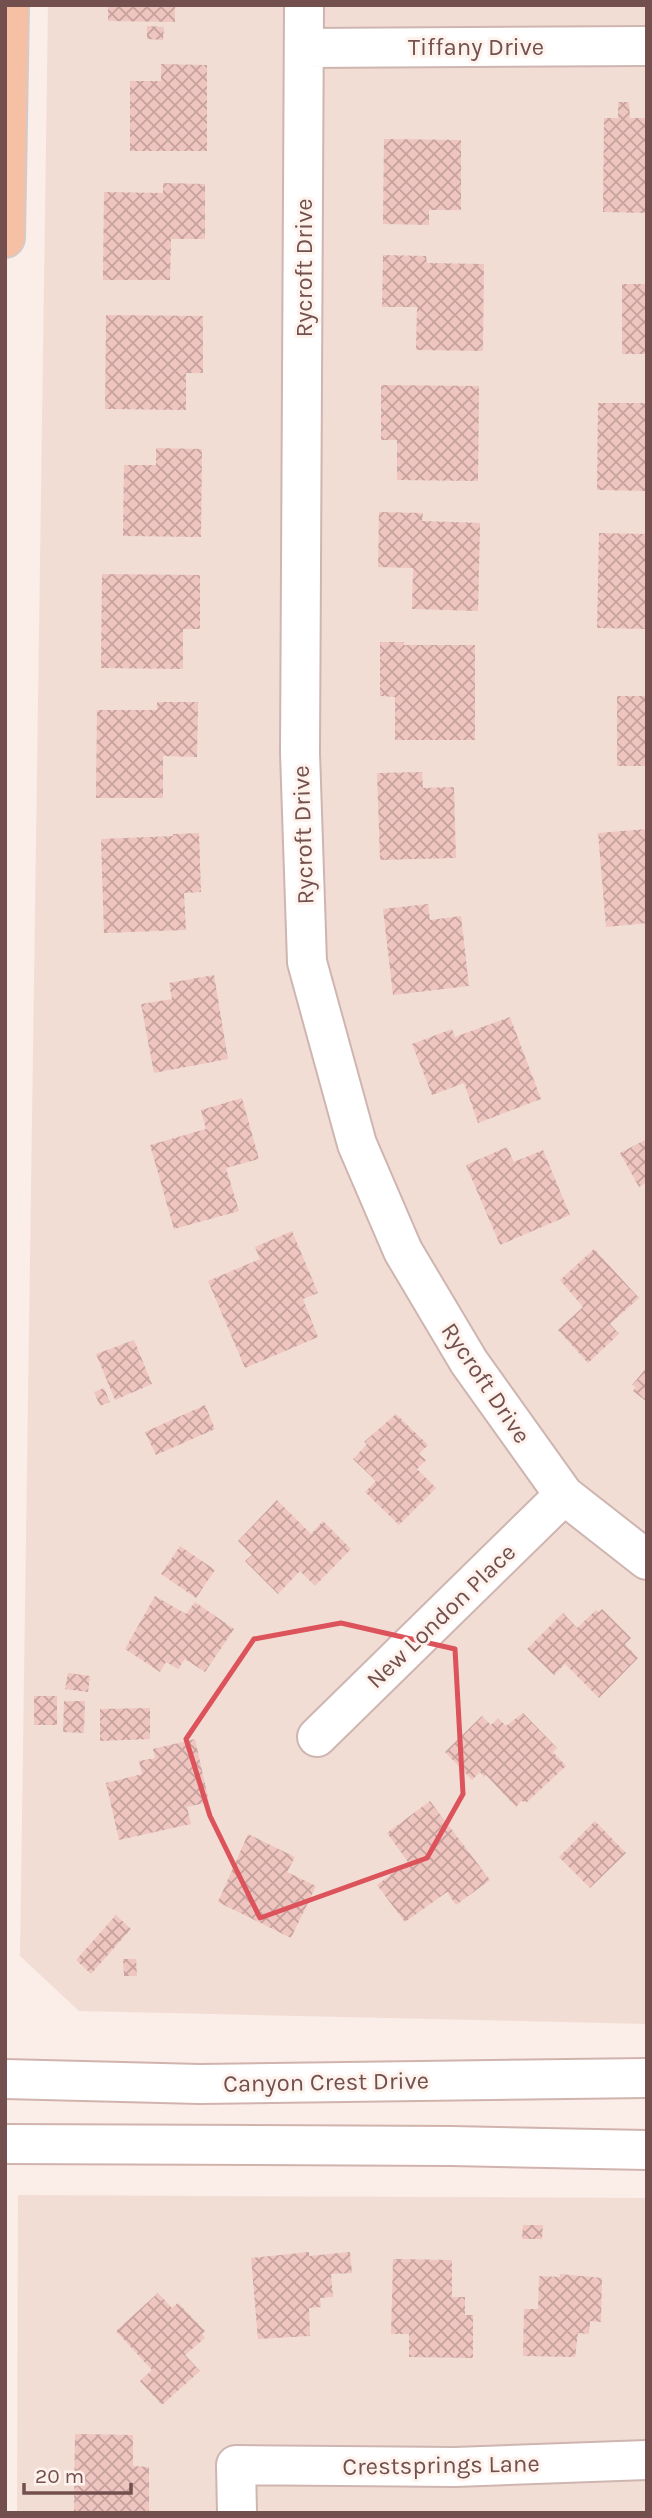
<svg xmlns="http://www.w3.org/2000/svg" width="652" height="2518" font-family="Karla,sans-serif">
	<defs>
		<pattern id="building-cross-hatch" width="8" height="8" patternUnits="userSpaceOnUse" patternTransform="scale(1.75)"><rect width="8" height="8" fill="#efc5c0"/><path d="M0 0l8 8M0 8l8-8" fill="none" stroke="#c6a29e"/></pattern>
	</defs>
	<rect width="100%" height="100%" fill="#fbede7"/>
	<path fill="#f2ddd5" d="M48,5H647V2024L79,2011L20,1956Z
		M18,2195L647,2198V2513H17Z"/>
	<path fill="url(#building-cross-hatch)" d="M108,5H175V22L108,21Z
		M147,26L164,27L163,40L147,39Z
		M161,64L207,65V151H130V81H161Z
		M618,102H629L630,118H647V213L603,212L604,118H618Z
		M384,139L461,140V210H429V225L383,224Z
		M163,183L205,184V239H171L170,280H103L104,192L163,193Z
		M383,255L426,256L427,263L484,264L483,351L416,350L417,307H382Z
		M622,284H647V354H622Z
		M106,315L203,316V373H186V410L105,409Z
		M381,385L479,386L478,481L397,480V440H381Z
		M598,403H647V491L597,490Z
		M156,448L202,449L201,537L123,536L124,465H156Z
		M379,512L423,513L422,521L480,523L478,611L412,609L413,568L378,567Z
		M599,533L647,534V629L597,628Z
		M102,574L200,575V629H183V669L101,668Z
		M380,642H404V645H475V740H395V697L380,696Z
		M617,696H647V766H617Z
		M157,702H198L197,757L163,756V798H96L97,710H157Z
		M422,772L423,788L454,787L456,858L380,860L377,773Z
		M647,829V923L606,927L598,833Z
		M199,833L201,892L184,893L186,930L104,933L101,839L173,836V834Z
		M428,904L430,920L461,916L469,986L393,995L383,909Z
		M214,975L228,1059L154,1073L141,1004L172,999L169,983Z
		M510,1017L541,1099L478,1123L464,1083L432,1095L412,1044L452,1029L455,1037Z
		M242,1098L259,1159L226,1168L239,1211L174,1229L150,1145L206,1129L201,1110Z
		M647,1139V1182L639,1187L620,1153Z
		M507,1147L514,1162L543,1150L570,1215L500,1245L466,1165Z
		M292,1231L318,1293L303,1299L318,1337L245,1368L208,1281L260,1259L255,1247Z
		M594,1249L639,1298L610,1324L619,1334L588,1363L558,1330L583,1307L560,1280Z
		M134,1340L152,1384L115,1400L96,1354Z
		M647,1367V1402L633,1391L636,1387L632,1385Z
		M104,1388L110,1402L100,1406L94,1392Z
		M205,1405L215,1429L156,1455L145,1432Z
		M396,1414L428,1445L419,1454L426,1460L417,1469L436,1488L399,1525L365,1492L376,1481L353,1459L367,1444L364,1442Z
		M277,1500L311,1534L323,1521L351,1549L315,1586L300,1571L278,1594L245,1561L252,1555L238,1541Z
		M180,1546L215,1570L196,1598L161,1574Z
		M155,1596L186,1614L195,1602L234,1629L205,1672L185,1659L178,1669L166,1662L160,1672L125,1649Z
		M602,1609L631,1638L625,1644L638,1658L599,1698L565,1664L554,1675L527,1649L563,1613L577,1628L596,1610L599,1612Z
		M68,1673L90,1676L88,1692L65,1689Z
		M34,1696H57V1725H34Z
		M64,1701H85L84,1733L63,1732Z
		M150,1708V1739L100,1741V1709Z
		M523,1713L557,1748L553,1752L566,1766L527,1802L521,1801L516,1807L486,1775L484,1777L480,1772L472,1780L445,1752L482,1716L491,1725L498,1718L506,1726Z
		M195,1739L209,1802L187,1807L191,1824L119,1840L106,1783L142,1774L139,1761L155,1758L153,1749Z
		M430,1801L490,1880L456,1905L447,1892L405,1922L377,1885L408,1862L387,1833Z
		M595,1821L626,1853L590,1888L559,1857Z
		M248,1834L295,1857L287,1872L316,1886L291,1938L218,1902Z
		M116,1915L131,1929L91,1974L76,1960Z
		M123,1959H136L137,1976H124Z
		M523,2225H543L542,2239H522Z
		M309,2252V2256L350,2252L352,2273L331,2274L333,2297L320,2298L321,2307L309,2308L310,2336L258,2339L251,2258Z
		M393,2259L452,2260V2297H465V2315H473V2358L409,2357V2334H391Z
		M560,2274L602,2278L601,2322L590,2321L589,2334L578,2333L575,2357L523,2356L524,2309H538L539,2276L560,2277Z
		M158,2293L172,2308L178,2303L205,2331L202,2334L205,2338L185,2355L200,2371L162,2405L140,2381L152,2370L116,2331Z
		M75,2434L133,2435V2466L149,2467V2513H74Z"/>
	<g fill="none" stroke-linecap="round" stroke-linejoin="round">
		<g stroke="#ceb5b0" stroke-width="42">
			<path id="minor" d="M304,5L300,753L307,962L357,1144L403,1251L469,1362L564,1495L647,1560
				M306,48L647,46
				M317,1737L564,1495
				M237,2513L236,2465L455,2467L647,2460"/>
		</g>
		<g stroke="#d1b3ae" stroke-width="42">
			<path id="secondary" d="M5,2079L200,2084L647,2078
				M5,2144L452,2146L647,2150"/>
		</g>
		<g stroke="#d5caca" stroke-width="42">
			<path id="primary" d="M5,238L9,5"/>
		</g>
		<use href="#minor" stroke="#fff" stroke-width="38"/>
		<use href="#secondary" stroke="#fff" stroke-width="38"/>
		<use href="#primary" stroke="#f5c0a3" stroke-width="38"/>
	</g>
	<path fill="none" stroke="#dd535b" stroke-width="5" stroke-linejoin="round" d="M341,1623L455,1649L463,1794L427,1858L260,1918L210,1816L186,1739L254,1639Z"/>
	<g text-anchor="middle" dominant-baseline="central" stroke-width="6" stroke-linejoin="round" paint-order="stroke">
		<g font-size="24" fill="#73504d" stroke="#fef2ed">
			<text x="476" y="47">Tiffany Drive</text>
			<text transform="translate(304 268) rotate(-90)">Rycroft Drive</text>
			<text transform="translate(303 835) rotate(-92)">Rycroft Drive</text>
			<text transform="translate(486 1383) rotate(56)">Rycroft Drive</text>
			<text transform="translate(441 1616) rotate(-44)">New London Place</text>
			<text transform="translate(326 2082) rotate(-1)">Canyon Crest Drive</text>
			<text transform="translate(441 2465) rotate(-1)">Crestsprings Lane</text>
		</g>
	</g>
	<rect width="652" height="2518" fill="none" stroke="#73504d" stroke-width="14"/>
	<path d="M24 2483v10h107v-10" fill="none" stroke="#73504d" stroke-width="3.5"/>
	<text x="35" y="2483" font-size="21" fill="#73504d" stroke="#fef2ed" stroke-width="5" paint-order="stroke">20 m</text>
</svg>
